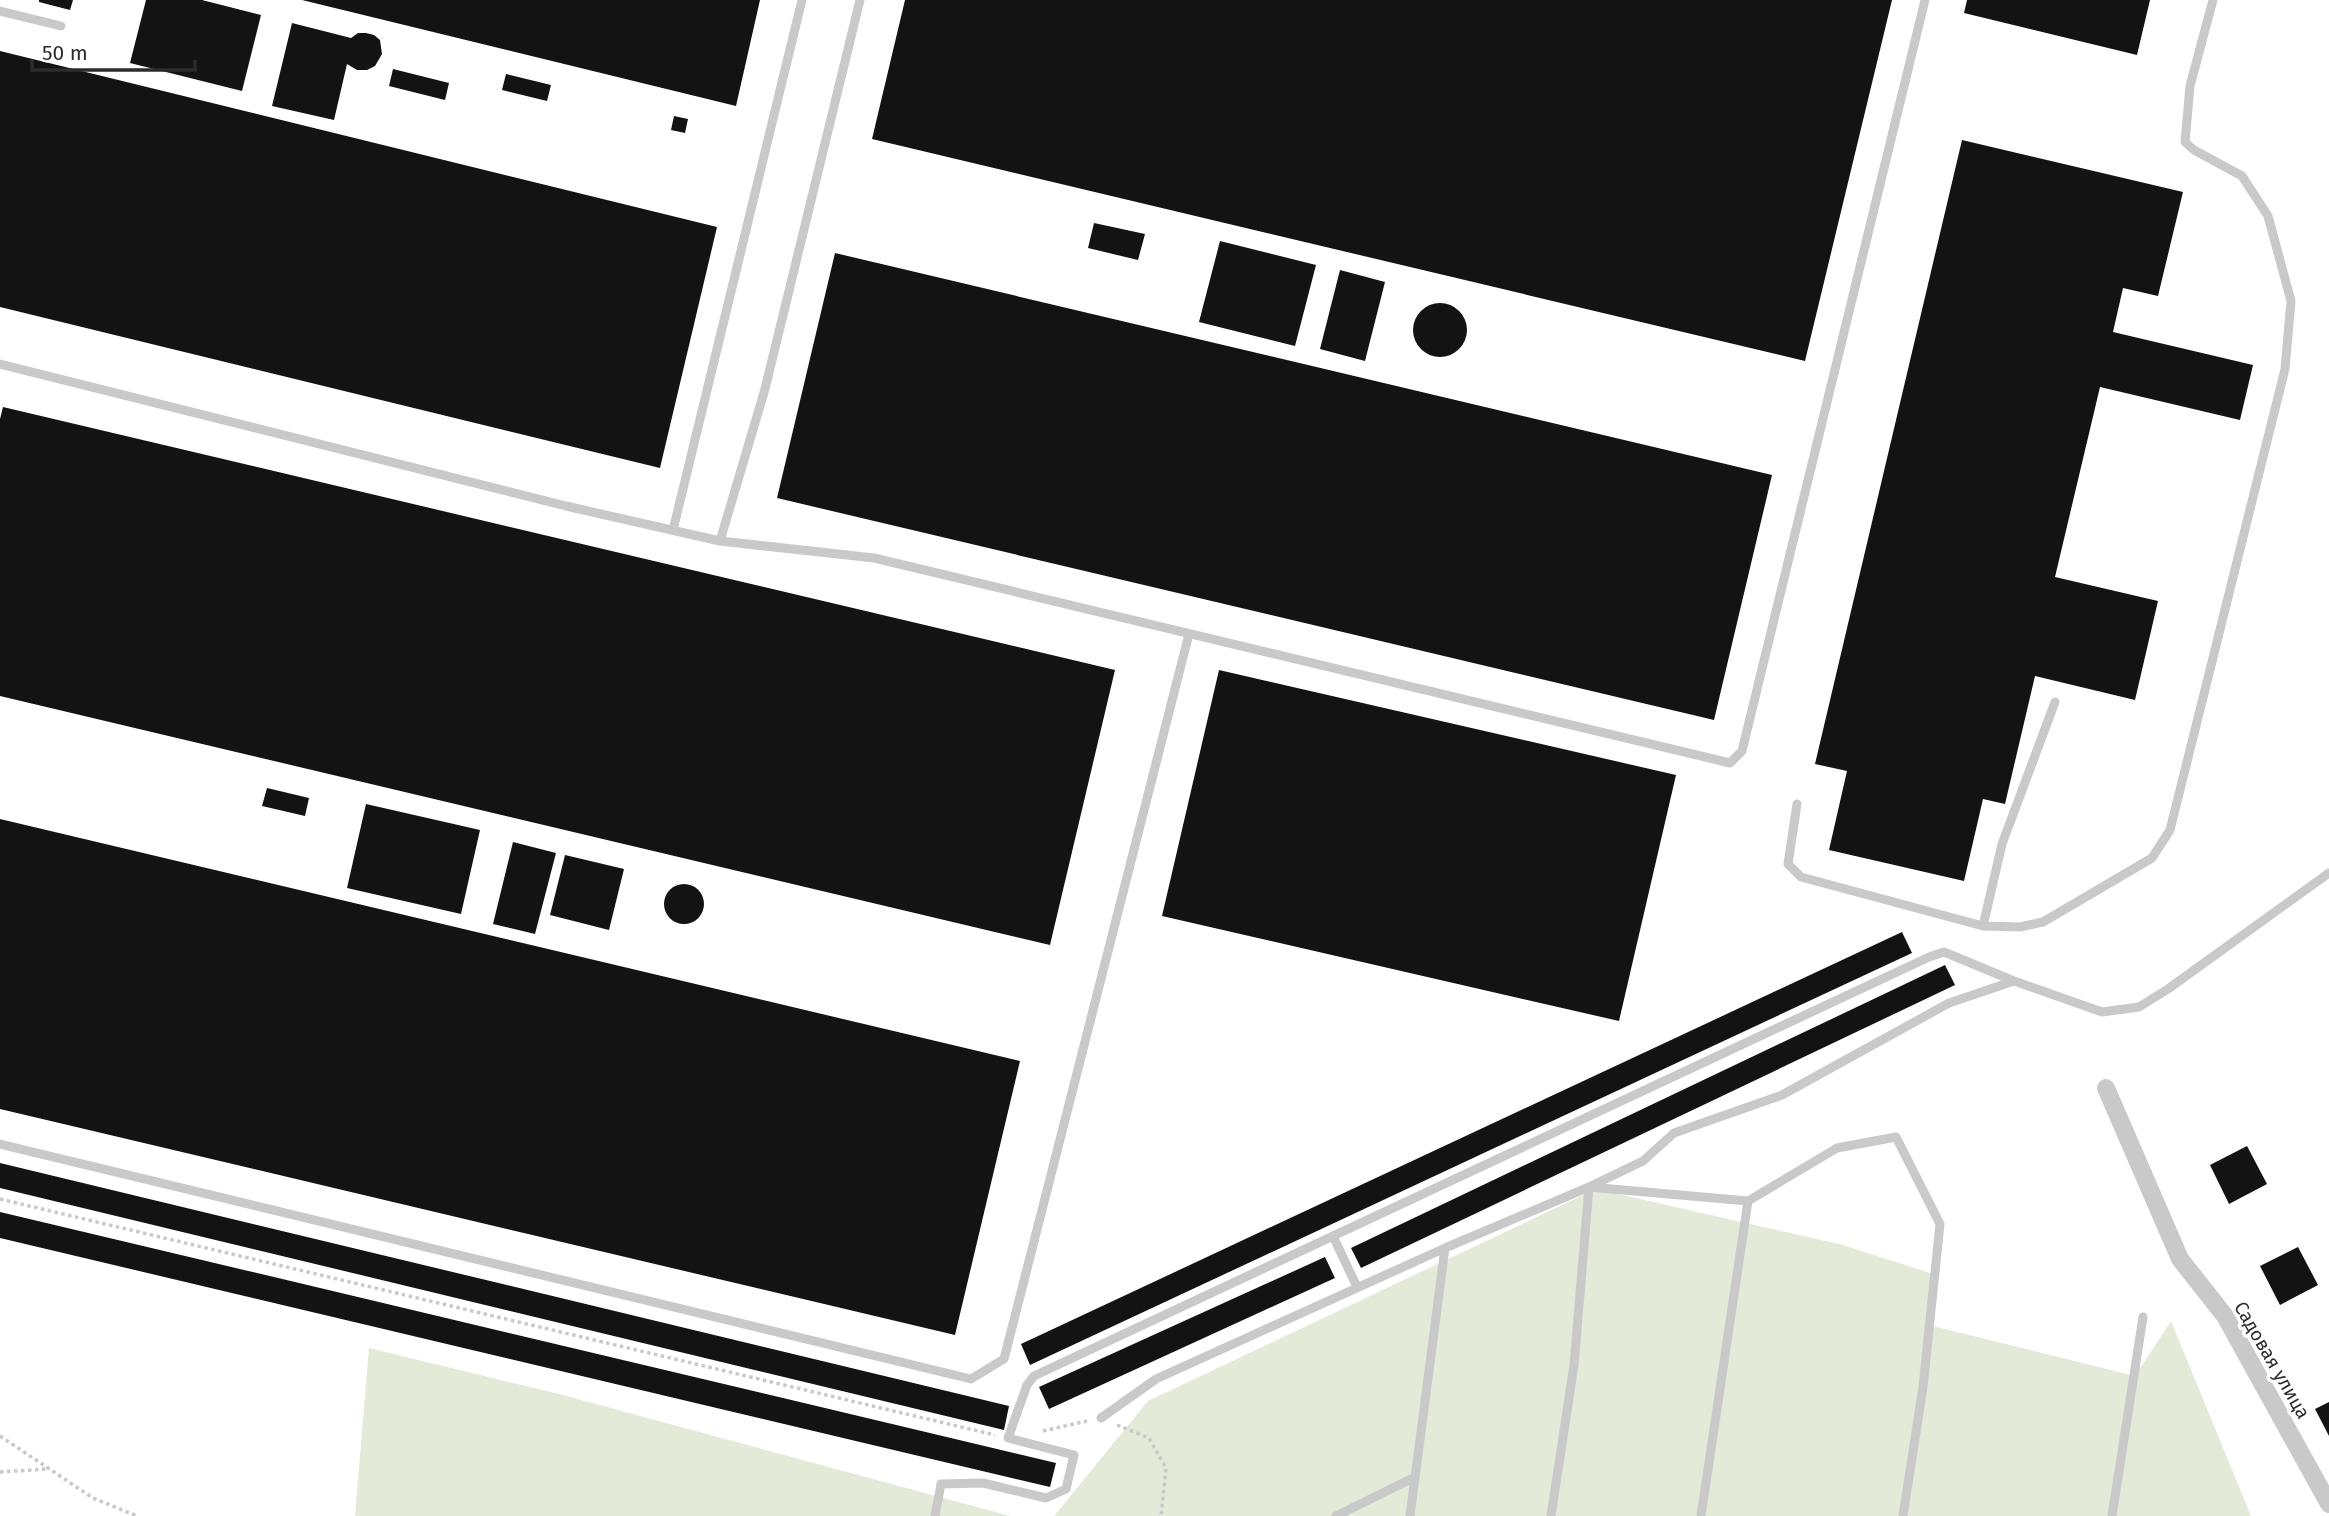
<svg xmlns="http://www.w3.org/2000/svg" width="2329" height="1516" font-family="'Fira Sans',sans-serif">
	<rect width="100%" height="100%" fill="#fff"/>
	<path fill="#e3ead8" d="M1596,1189L1843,1245L1933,1274V1326L2135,1376L2171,1321L2251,1516H1054L1148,1401Z
		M369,1348L559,1394L1010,1516H355Z"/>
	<path fill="#131313" d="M39,0H73L70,10L39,2Z
		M146,0H202L261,15L242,91L130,63Z
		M302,0H760L736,106Z
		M905,0H1892L1805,361L872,139Z
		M1967,0H2150L2137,55L1964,13Z
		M292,23L351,38L358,33H366L374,35L380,40L382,54L375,66L367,70H357L347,64L334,120L272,106Z
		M0,51L717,227L660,468L0,307Z
		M393,69L449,83L445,100L389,86Z
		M506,74L551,85L547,101L502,90Z
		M674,116L688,119L685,133L671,130Z
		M1962,140L2183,192L2158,296L2123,288L2113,332L2253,365L2240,420L2100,387L2055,577L2158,601L2135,700L2035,676L2005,804L1983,799L1964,881L1829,850L1847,771L1815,764Z
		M1094,223L1145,234L1138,260L1088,248Z
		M1220,241L1316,265L1295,346L1199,322Z
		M835,253L1772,475L1714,720L777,498Z
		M1340,270L1385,282L1365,361L1320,349Z
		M1413 330a27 27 0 1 1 54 0a27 27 0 1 1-54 0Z
		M3,407L1115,670L1050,945L0,696V419Z
		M1219,670L1676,775L1619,1021L1162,916Z
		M267,788L309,798L305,816L262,806Z
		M366,804L480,830L461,914L347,888Z
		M0,819L1020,1061L955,1335L0,1109Z
		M513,842L556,853L535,934L493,924Z
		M565,855L624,869L609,930L550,915Z
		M664 904a20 20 0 1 1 40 0a20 20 0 1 1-40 0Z
		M1902,932L1912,953L1030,1365L1021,1344Z
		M1945,965L1955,985L1361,1268L1351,1248Z
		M2247,1146L2267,1184L2229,1204L2210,1165Z
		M0,1163L1009,1406L1004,1430L0,1188Z
		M0,1212L1056,1463L1050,1487L0,1238Z
		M2298,1247L2318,1285L2280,1305L2260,1266Z
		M1325,1257L1335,1278L1049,1409L1039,1387Z
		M2329,1402V1436L2315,1409Z"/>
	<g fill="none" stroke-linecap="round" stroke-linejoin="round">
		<path stroke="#c9c9c9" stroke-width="3.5" stroke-dasharray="3.5 3.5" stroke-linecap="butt" d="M0,1199L995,1435
			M1117,1425L1149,1438L1166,1468L1161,1516
			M1043,1431L1087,1421
			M0,1436L93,1498L137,1516
			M0,1472L47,1469"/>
		<path stroke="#c9c9c9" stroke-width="9" d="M0,11L61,26
			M0,364L566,506L720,541L874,558L1730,763L1742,751L1925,0
			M673,530L802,0
			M720,541L765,389L860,0
			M1797,804L1788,864L1801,877L1983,926L2020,927L2043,922L2152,858L2170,830L2285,369L2291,301L2268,216L2242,176L2194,150L2185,142L2190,86L2213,0
			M1983,926L2002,844L2055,702
			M0,1144L971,1379L1004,1359L1189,634
			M1333,1236L1357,1287
			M1101,1418L1156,1379L1445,1248
			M935,1516L941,1484L983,1483L1046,1498L1066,1489L1074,1455L1008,1438L1027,1385L1034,1376L1929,957L1944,952L2014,981L2102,1012L2139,1007L2168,989L2329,873
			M1336,1516L1415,1477
			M1410,1516L1445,1248L1589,1187L1643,1161L1674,1133L1782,1095L1949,1003L2014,981
			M1551,1516L1574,1365L1589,1187L1748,1201
			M1701,1516L1748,1201L1837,1148L1896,1137L1940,1224L1923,1387L1903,1516
			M2112,1516L2143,1317"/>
		<path stroke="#c9c9c9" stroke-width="18" d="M2106,1088L2180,1259L2225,1316L2329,1504"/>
	</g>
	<g text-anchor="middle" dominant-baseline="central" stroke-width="7" stroke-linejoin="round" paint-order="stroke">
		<g font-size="19" fill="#2c2c2c" stroke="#fff">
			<text transform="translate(2272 1360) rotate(60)">Садовая улица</text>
		</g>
	</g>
	<path d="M32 60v10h163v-10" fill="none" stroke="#2c2c2c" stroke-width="3.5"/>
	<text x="42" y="60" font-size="21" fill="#2c2c2c" stroke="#ffffff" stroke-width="5" paint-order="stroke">50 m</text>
</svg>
